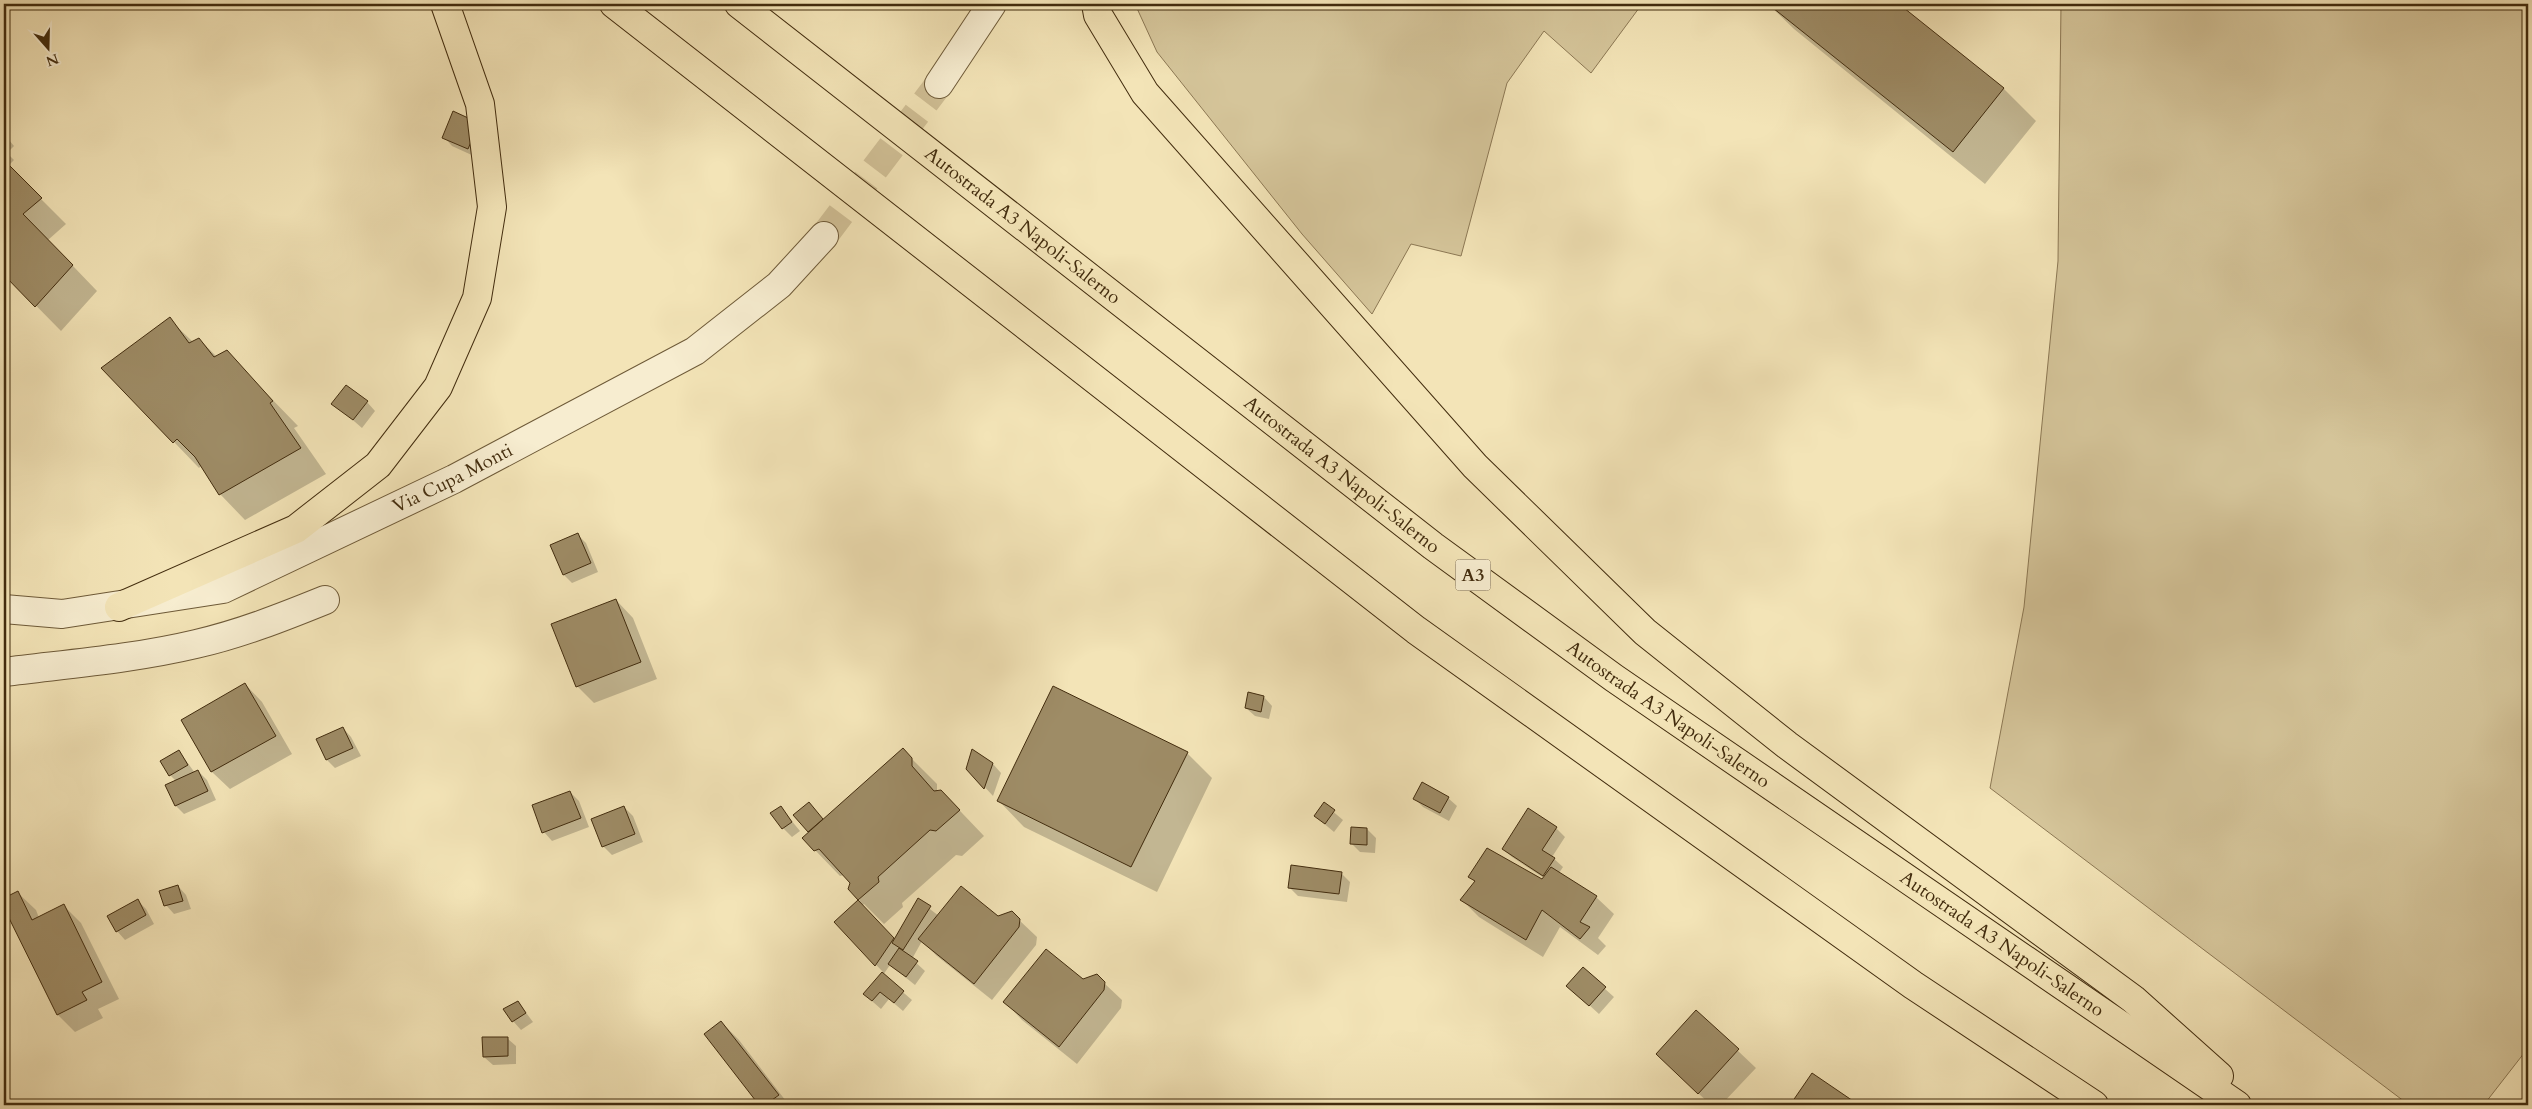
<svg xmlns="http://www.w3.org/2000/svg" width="2532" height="1109" font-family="Cardo,serif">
	<rect width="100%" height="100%" fill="#f3e4b7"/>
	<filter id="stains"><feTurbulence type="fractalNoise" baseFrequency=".004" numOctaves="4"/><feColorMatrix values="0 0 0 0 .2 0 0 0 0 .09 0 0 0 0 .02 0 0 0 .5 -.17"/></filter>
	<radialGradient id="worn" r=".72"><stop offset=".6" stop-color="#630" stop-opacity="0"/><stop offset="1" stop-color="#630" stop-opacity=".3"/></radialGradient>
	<path fill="#d5c59a" stroke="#8c7854" d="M1135,4H1642L1591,73L1544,31L1507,83L1461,256L1411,244L1372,314L1302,234L1157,52Z
		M2061,4H2528V1048L2486,1102L2479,1105H2409L1990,788L2024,607L2058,261Z"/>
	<path fill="#0003" d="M1768,4H1897L2004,89L2036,121L1985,184L1794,29Z
		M478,124L476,157L452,146L444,137Z
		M4,134L14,146L7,153L14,160L8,166L66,224L48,240L97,291L61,331L4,273Z
		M169,319L193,342L199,339L217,357L226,352L298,426L294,428L326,474L245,520L220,494L201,466L199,468L103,368Z
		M367,402L375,411L362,428L333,403Z
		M577,534L586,543L598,572L572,583L564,575Z
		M616,600L633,618L657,679L594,703L577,686Z
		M245,684L262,702L292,754L230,789L212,772L183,720Z
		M1264,697L1272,706L1269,719L1255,716L1246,708Z
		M343,728L351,737L361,756L335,768L327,760Z
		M903,750L937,784V792L941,791L984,836L962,856L956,855L902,903L903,907L884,924L864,904L862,906L895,940L918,900L939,916L1019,920L1037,937L1036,945L992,1000L937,956L922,941L912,959L925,971L915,985L890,965L883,975L912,1000L903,1011L889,999L881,1009L873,1002L865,994L883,972L836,923L860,900L849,889L851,883L844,875L840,876L815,850L810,833L795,815L809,803L824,820Z
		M179,751L195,773L198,771L207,780L216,800L184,814L176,806V781L170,775Z
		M1187,753L1212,778L1157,892L1024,827L999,801Z
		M993,764L1001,773L993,796L968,769Z
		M570,792L579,801L589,827L552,841L544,832Z
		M1448,798L1457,806L1449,821L1423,807L1415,799Z
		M1324,804L1343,820L1334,832L1315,816Z
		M624,807L633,816L643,842L612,855L603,846Z
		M781,808L800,831L792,837L783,828Z
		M1529,810L1556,828L1565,837L1552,857L1563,867L1559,873L1596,897L1614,914L1598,938L1606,946L1598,955L1560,927L1543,957L1479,917L1462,900L1475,882L1470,877L1543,881L1544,878L1512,857L1503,849Z
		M1367,829L1376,838L1375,853L1360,852L1352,844Z
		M1341,873L1350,882L1347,902L1298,896L1289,887Z
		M178,886L186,895L191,909L174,914L166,905Z
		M18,893L36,910L39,918L64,906L81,923L119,999L98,1009L103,1018L75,1032L58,1015L4,906V900Z
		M138,901L146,909L154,924L125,940L117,931Z
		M1583,969L1614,997L1599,1014L1577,994Z
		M1083,980L1104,983L1122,1000L1121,1008L1077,1064L1022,1020L1005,1002Z
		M518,1002L533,1022L521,1030L513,1021Z
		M1697,1012L1756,1068L1721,1105H1711L1675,1072Z
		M721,1022L739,1040L789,1105H761L705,1034Z
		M507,1038L516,1046V1064L493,1065L484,1057Z
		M1812,1075L1857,1105H1791Z"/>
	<path fill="#9e8c66" stroke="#422c0e" d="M1768,4H1899L2004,88L1953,152Z
		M453,111L479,123L468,149L442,138Z
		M4,160L42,198L23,214L73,265L35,307L4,275Z
		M170,317L189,343L199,338L214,357L227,350L273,401L270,403L301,448L219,495L195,457L177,439L173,443L101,368Z
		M346,385L368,401L353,420L331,404Z
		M578,533L591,563L563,575L550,545Z
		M616,599L641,662L576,687L551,624Z
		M245,683L276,736L211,772L181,720Z
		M1053,686L1188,752L1131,867L997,801Z
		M1248,692L1264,696L1261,712L1245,708Z
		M343,727L353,748L326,760L316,739Z
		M903,748L912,758V766L934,791L941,790L960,810L936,831L930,830L878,877L879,882L858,900L848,889L850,883L819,849L814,851L802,838Z
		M972,749L993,763L984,789L966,769Z
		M179,750L188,765L169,776L160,761Z
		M198,770L208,791L175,806L165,785Z
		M1422,782L1449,797L1440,813L1413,799Z
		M570,791L581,818L542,833L532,805Z
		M809,802L823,819L808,832L793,815Z
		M1324,802L1335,810L1325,824L1314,816Z
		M624,806L635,834L602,847L591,819Z
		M781,806L792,822L782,829L770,813Z
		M1528,808L1557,827L1542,850L1555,858L1543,876L1502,849Z
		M1351,827L1367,828V845L1350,844Z
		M1487,848L1542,879L1551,867L1597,896L1580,922L1590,927L1580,939L1542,910L1526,940L1460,900L1475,881L1468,877Z
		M1291,865L1342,872L1339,894L1288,888Z
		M178,885L183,901L164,906L159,891Z
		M961,886L998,916L1012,911L1020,919L1019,927L974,984L918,939Z
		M18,891L32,920L64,904L102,982L82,992L87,1000L57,1015L4,908V898Z
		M918,898L931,906L903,950L892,943Z
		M138,899L146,915L116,932L107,916Z
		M858,900L894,938L875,966L834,922Z
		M899,948L918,961L906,977L888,964Z
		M1046,949L1083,979L1097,974L1105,982L1104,990L1059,1047L1003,1002Z
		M1583,967L1606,987L1589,1006L1566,986Z
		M882,972L904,991L894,1003L880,992L872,1001L863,994Z
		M518,1001L526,1013L512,1022L503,1009Z
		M1696,1010L1739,1049L1698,1094L1656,1054Z
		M721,1021L779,1095L765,1105H759L704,1034Z
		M482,1037H508V1056L483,1057Z
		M1812,1073L1859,1105H1790Z"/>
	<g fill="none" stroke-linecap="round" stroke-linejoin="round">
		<path stroke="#d0bf95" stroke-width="28" stroke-dasharray="28 14" stroke-linecap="butt" d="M824,236L939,84"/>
		<g stroke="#6e5a38" stroke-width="30">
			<g id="minor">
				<path d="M939,84L992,4"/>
				<path id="s1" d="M4,609L62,614L223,589L454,479L695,351L779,285L824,236"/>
				<path d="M4,672C67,664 133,659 196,644C240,634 283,617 325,600"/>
			</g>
		</g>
		<g stroke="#422c0e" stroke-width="30">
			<g id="highway">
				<path d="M614,4L1416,630L1913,985L2094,1105"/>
				<path id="s2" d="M739,4L1433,546L1614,678L2237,1105"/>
				<path d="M1096,4L1098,15L1145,93L1475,466L1645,632L1787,745L2133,999L2219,1076"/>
				<path d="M119,607L296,529L378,465L438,387L477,298L492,207L480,104L445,4"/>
			</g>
		</g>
		<use href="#minor" stroke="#f7edd0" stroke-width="28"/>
		<use href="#highway" stroke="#f3e4b7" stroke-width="28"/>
	</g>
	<g text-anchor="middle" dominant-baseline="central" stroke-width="4" stroke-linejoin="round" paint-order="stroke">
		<rect fill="#f7edd0" stroke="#786648" stroke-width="1" x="1455.5" y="559.5" width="35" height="31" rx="4"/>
		<g font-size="18" font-weight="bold" fill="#422c0e">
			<text x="1473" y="575">A3</text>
		</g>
		<g font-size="19" fill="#422c0e" stroke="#f7edd0">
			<text stroke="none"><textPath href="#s2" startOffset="360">Autostrada A3 Napoli-Salerno</textPath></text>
			<text stroke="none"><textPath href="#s2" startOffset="765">Autostrada A3 Napoli-Salerno</textPath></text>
			<text stroke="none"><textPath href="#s1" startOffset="476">Via Cupa Monti</textPath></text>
			<text stroke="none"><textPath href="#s2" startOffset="1170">Autostrada A3 Napoli-Salerno</textPath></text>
			<text stroke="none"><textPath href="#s2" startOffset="1575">Autostrada A3 Napoli-Salerno</textPath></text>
		</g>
	</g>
	<rect width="2532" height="1109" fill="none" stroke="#f3e4b7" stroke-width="20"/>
	<rect x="5" y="5" width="2522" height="1099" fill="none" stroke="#422c0e" stroke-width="2.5"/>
	<rect x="10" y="10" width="2512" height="1089" fill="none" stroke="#422c0e"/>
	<g transform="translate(48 48) rotate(160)" stroke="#f7edd0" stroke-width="4" paint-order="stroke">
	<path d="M0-4L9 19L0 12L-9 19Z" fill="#422c0e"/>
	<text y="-8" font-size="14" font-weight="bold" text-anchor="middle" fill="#422c0e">N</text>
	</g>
	<rect width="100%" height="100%" filter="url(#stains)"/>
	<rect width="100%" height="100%" fill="url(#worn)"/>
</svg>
